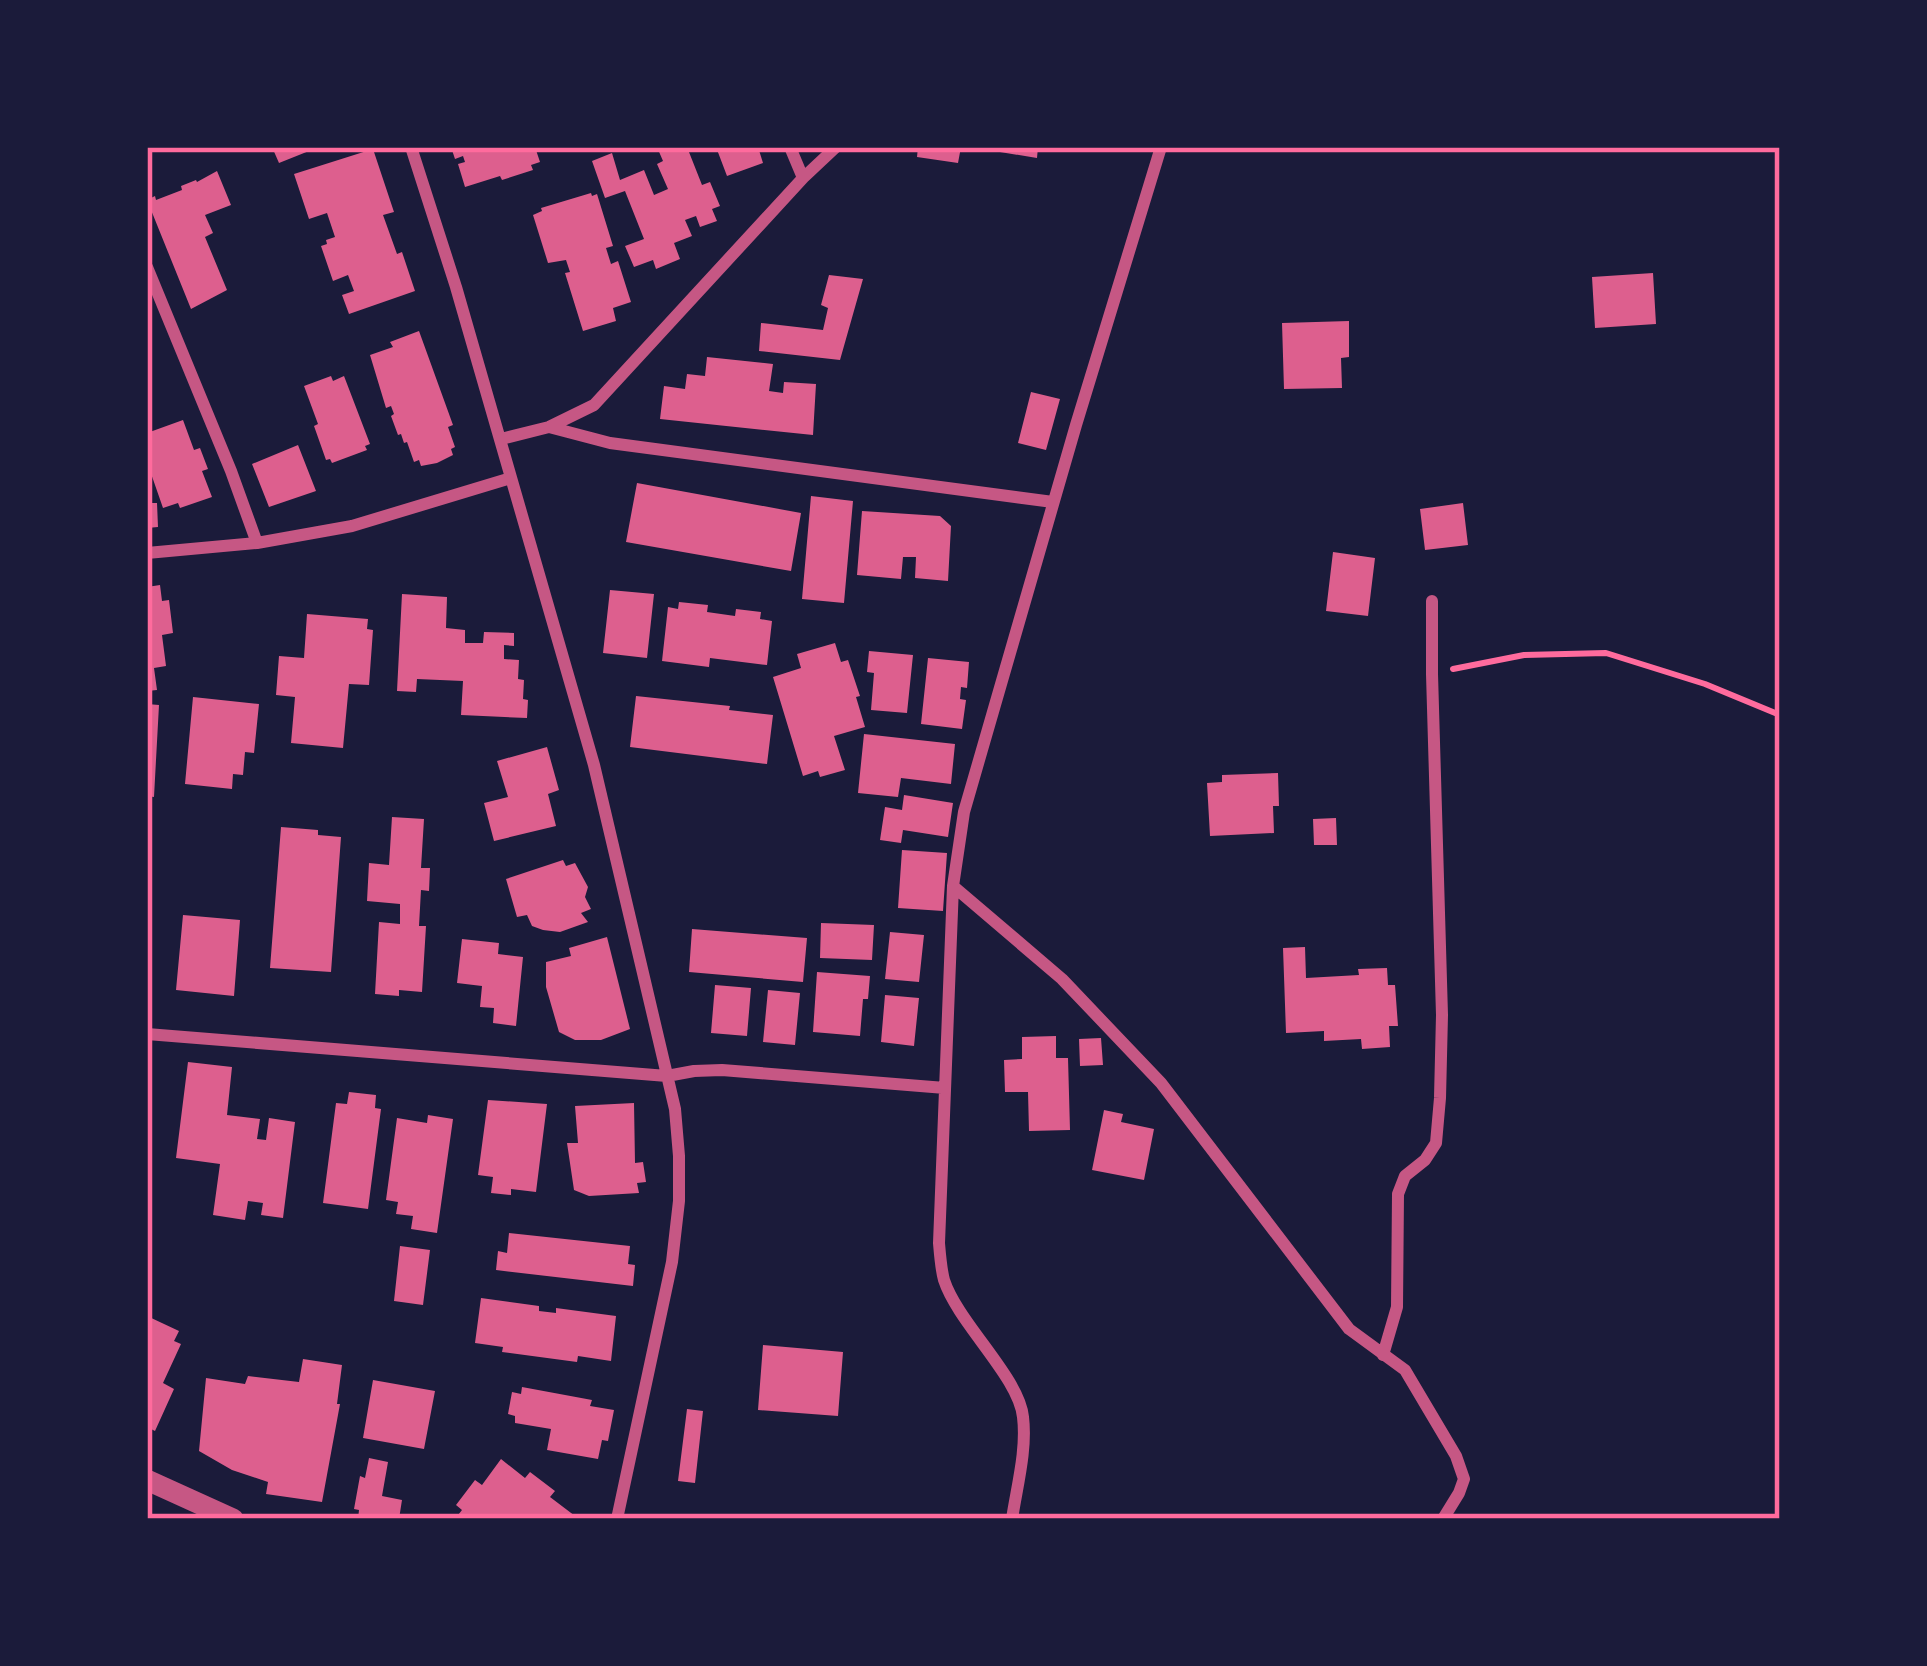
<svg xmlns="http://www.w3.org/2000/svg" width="1927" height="1666" font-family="'Sofia Sans Condensed',sans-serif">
	<rect width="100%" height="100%" fill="#1b1b3a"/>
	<path fill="#dd5f8e" d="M272,147H319L279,163Z
		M451,147H535L540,162L531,165L533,170L502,180L500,176L465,187L458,164L465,162L463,156L455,159Z
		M657,147H687L702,185L710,182L720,206L712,209L717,221L700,227L696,216L685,220L692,236L674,243L680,259L656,269L653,260L634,267L625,246L644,239L625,191L605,198L592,161L612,153L620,180L644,170L654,195L668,189L657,164L663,161Z
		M716,147H758L763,163L727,176Z
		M918,147H961L958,163L917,157Z
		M988,147H1038L1037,158L988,150Z
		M373,149L394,212L383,215L397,254L402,252L415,291L349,314L342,295L354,291L348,275L333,281L321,246L327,244L326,240L335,237L327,213L309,219L294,174Z
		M217,171L231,205L205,215L213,233L205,237L227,290L191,309L147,200L155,196L156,200L182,190L181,186L196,180L197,182Z
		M591,193L592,196L597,194L613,246L606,248L611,264L618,261L631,302L613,308L616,321L583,331L565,273L570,272L566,260L548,263L533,215L542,211L541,208Z
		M1653,273L1656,324L1595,328L1592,277Z
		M829,275L863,279L840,360L759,351L761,323L823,330L828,308L821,305Z
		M1349,321V357L1341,358L1342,388L1284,389L1282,323Z
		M419,331L453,425L448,427L455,447L451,449L453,455L437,463L421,466L419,460L414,462L407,442L404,443L401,434L398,435L391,416L394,414L391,406L386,408L370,355L393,347L390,342Z
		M707,357L773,364L769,391L783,393L784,382L816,384L813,435L660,419L664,386L685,389L687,374L705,376Z
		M331,376L333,381L344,376L370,444L365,446L367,450L332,463L330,459L326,460L314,426L318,424L304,386Z
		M1031,392L1060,399L1046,450L1018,443Z
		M183,420L194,450L200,448L208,469L202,471L212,497L180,508L178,503L163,508L147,462V433Z
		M298,445L316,491L269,507L252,464Z
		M637,483L801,513L791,571L626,542Z
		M811,496L853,501L844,603L802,599Z
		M147,503H157L158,527L147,528Z
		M1463,503L1468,545L1425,550L1420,509Z
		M862,511L940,516L951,526L948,581L915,578L916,557H903L901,579L857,575Z
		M1333,552L1375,558L1368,616L1326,611Z
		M160,585L162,601L169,600L173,633L162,635L166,666L154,668L157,690L147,691V587Z
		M610,590L654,594L647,658L603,653Z
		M402,594L447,597L446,628L465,630V643H483L484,632L514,633V646L504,645V659L519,660L518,679L524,680L523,699L528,700L527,718L461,715L463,681L417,679L416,692L397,691Z
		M679,602L708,605L707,612L735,616L736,609L761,612L760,619L772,621L767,665L710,658L709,667L662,661L668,607L678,609Z
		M307,614L368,619L367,629L373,630L369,685L349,684L343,748L291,743L295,697L276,695L279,656L304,658Z
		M835,643L841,662L848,660L860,696L856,697L865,727L834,736L845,770L820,777L818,771L803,776L773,677L801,668L797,654Z
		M869,651L913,655L907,713L871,710L874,673L867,672Z
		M928,658L969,662L967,688L961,687L960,699L966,700L962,729L921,724Z
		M636,696L730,706L729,710L773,715L767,764L630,747Z
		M193,697L259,704L254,753L245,752L243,775L233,774L232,789L185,784Z
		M147,704L159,705L154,797L147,796Z
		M864,734L955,744L951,784L901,778L898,797L858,793Z
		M547,747L559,790L548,794L556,826L494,841L484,803L508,797L497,761Z
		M1278,773L1279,806H1273L1274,833L1210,836L1207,783L1222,782V775Z
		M904,795L953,803L948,837L903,830L901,843L880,840L885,807L902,810Z
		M392,817L424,819L421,868H430L429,891L421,890L419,926H426L422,992L399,990V996L375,994L379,922L400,924V904L367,901L369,863L389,865Z
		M1336,818L1337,845H1314L1313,819Z
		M281,827L318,830V835L341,837L331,972L270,968Z
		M902,850L947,853L943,911L898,908Z
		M563,860L566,866L575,863L588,887L585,897L591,909L581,913L588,922L560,932L543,930L532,926L527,915L517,917L506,879Z
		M183,915L240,920L234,996L176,990Z
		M821,923L874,925L872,960L820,958Z
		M692,929L807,938L803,982L689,972Z
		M890,932L924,935L919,982L885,979Z
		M607,937L630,1029L601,1040H575L559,1032L546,987V962L571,956L569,948Z
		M462,939L499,943L498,954L523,957L516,1026L493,1023L494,1008L480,1007L482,986L457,983Z
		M1305,947L1306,978L1359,975L1358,969L1387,968L1388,985H1395L1398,1026H1389L1390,1047L1362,1049L1361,1039L1324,1041V1031L1286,1033L1283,948Z
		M817,972L870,976L868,999H863L860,1036L813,1032Z
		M715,985L751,988L747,1036L711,1033Z
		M768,990L800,993L795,1045L763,1042Z
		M885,995L919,998L914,1046L881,1042Z
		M1056,1036V1058H1068L1070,1130L1029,1131L1028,1092H1005L1004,1060L1022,1059V1037Z
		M1101,1038L1103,1065L1080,1066L1079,1039Z
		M188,1062L232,1067L227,1115L260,1119L257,1139L266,1140L269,1118L295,1122L283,1218L261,1215L263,1203L248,1201L245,1220L213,1215L220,1164L176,1158Z
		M349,1092L376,1095L375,1108L381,1109L368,1209L323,1203L336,1103L347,1104Z
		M488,1100L547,1104L536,1192L511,1189V1195L491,1193L493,1177L478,1175Z
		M634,1103L635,1163L643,1162L646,1182L637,1183L639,1193L589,1196L574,1190L567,1143H578L575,1106Z
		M1104,1110L1123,1114L1121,1122L1154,1129L1144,1180L1092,1170Z
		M428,1115L453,1119L437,1233L411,1229L413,1216L396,1214L398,1202L386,1200L397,1118L427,1123Z
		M509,1233L630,1246L628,1264L635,1265L633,1286L496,1270L498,1251L507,1253Z
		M400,1246L430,1250L423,1305L394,1301Z
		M481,1298L539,1306V1311L556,1313V1308L616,1316L611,1361L578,1356L577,1362L502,1352L503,1347L475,1343Z
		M147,1316L179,1331L174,1341L181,1344L163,1383L174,1389L155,1431L147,1427Z
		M763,1345L843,1352L838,1416L758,1410Z
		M303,1359L342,1365L337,1404H340L322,1502L266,1494L268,1482L232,1470L199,1451L206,1378L245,1384L248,1376L299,1382Z
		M373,1380L435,1391L424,1449L363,1438Z
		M522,1387L592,1400L590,1406L614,1410L608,1441L602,1440L598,1459L547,1450L551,1429L515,1423V1416L508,1414L512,1392L521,1394Z
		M687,1409L703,1411L695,1483L678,1481Z
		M369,1458L388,1462L382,1496L402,1500L399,1519H358L359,1510L354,1509L360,1476L365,1478Z
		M501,1459L525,1478L530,1472L555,1491L550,1497L579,1519H506L503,1517L501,1519H455L462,1510L456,1505L475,1480L482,1485Z"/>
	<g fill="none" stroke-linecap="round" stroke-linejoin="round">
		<path stroke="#ff6b9d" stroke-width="6" d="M1453,669L1524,655L1606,653L1705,684L1780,715"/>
		<path stroke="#c65784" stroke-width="12" d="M411,147L456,287L594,765L675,1109L679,1156V1201L672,1262L617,1519
			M790,147L803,178
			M147,267L231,471L257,543
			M549,427L610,443L1053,502
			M501,439L549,427L594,405L803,178L836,147
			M147,553L257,543L352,526L511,478
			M953,886L1062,979L1161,1083L1349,1329L1405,1370L1456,1456L1464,1479L1459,1493L1443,1519
			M147,1034L667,1076L694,1071L722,1070L945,1088
			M1383,1355L1397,1307L1398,1194L1405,1176L1425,1160L1436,1143L1440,1098L1442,1015L1432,674V601
			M1012,1519C1017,1486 1027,1450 1023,1417C1019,1377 958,1323 944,1280C941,1269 940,1255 939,1243L953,886L964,812L1076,425L1161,147"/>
		<path stroke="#c65784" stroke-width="21" d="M147,1480L233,1519"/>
	</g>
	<rect width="1927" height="1666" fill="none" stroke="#1b1b3a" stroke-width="300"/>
	<rect x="150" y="150" width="1627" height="1366" fill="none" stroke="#ff6b9d" stroke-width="4.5"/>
</svg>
